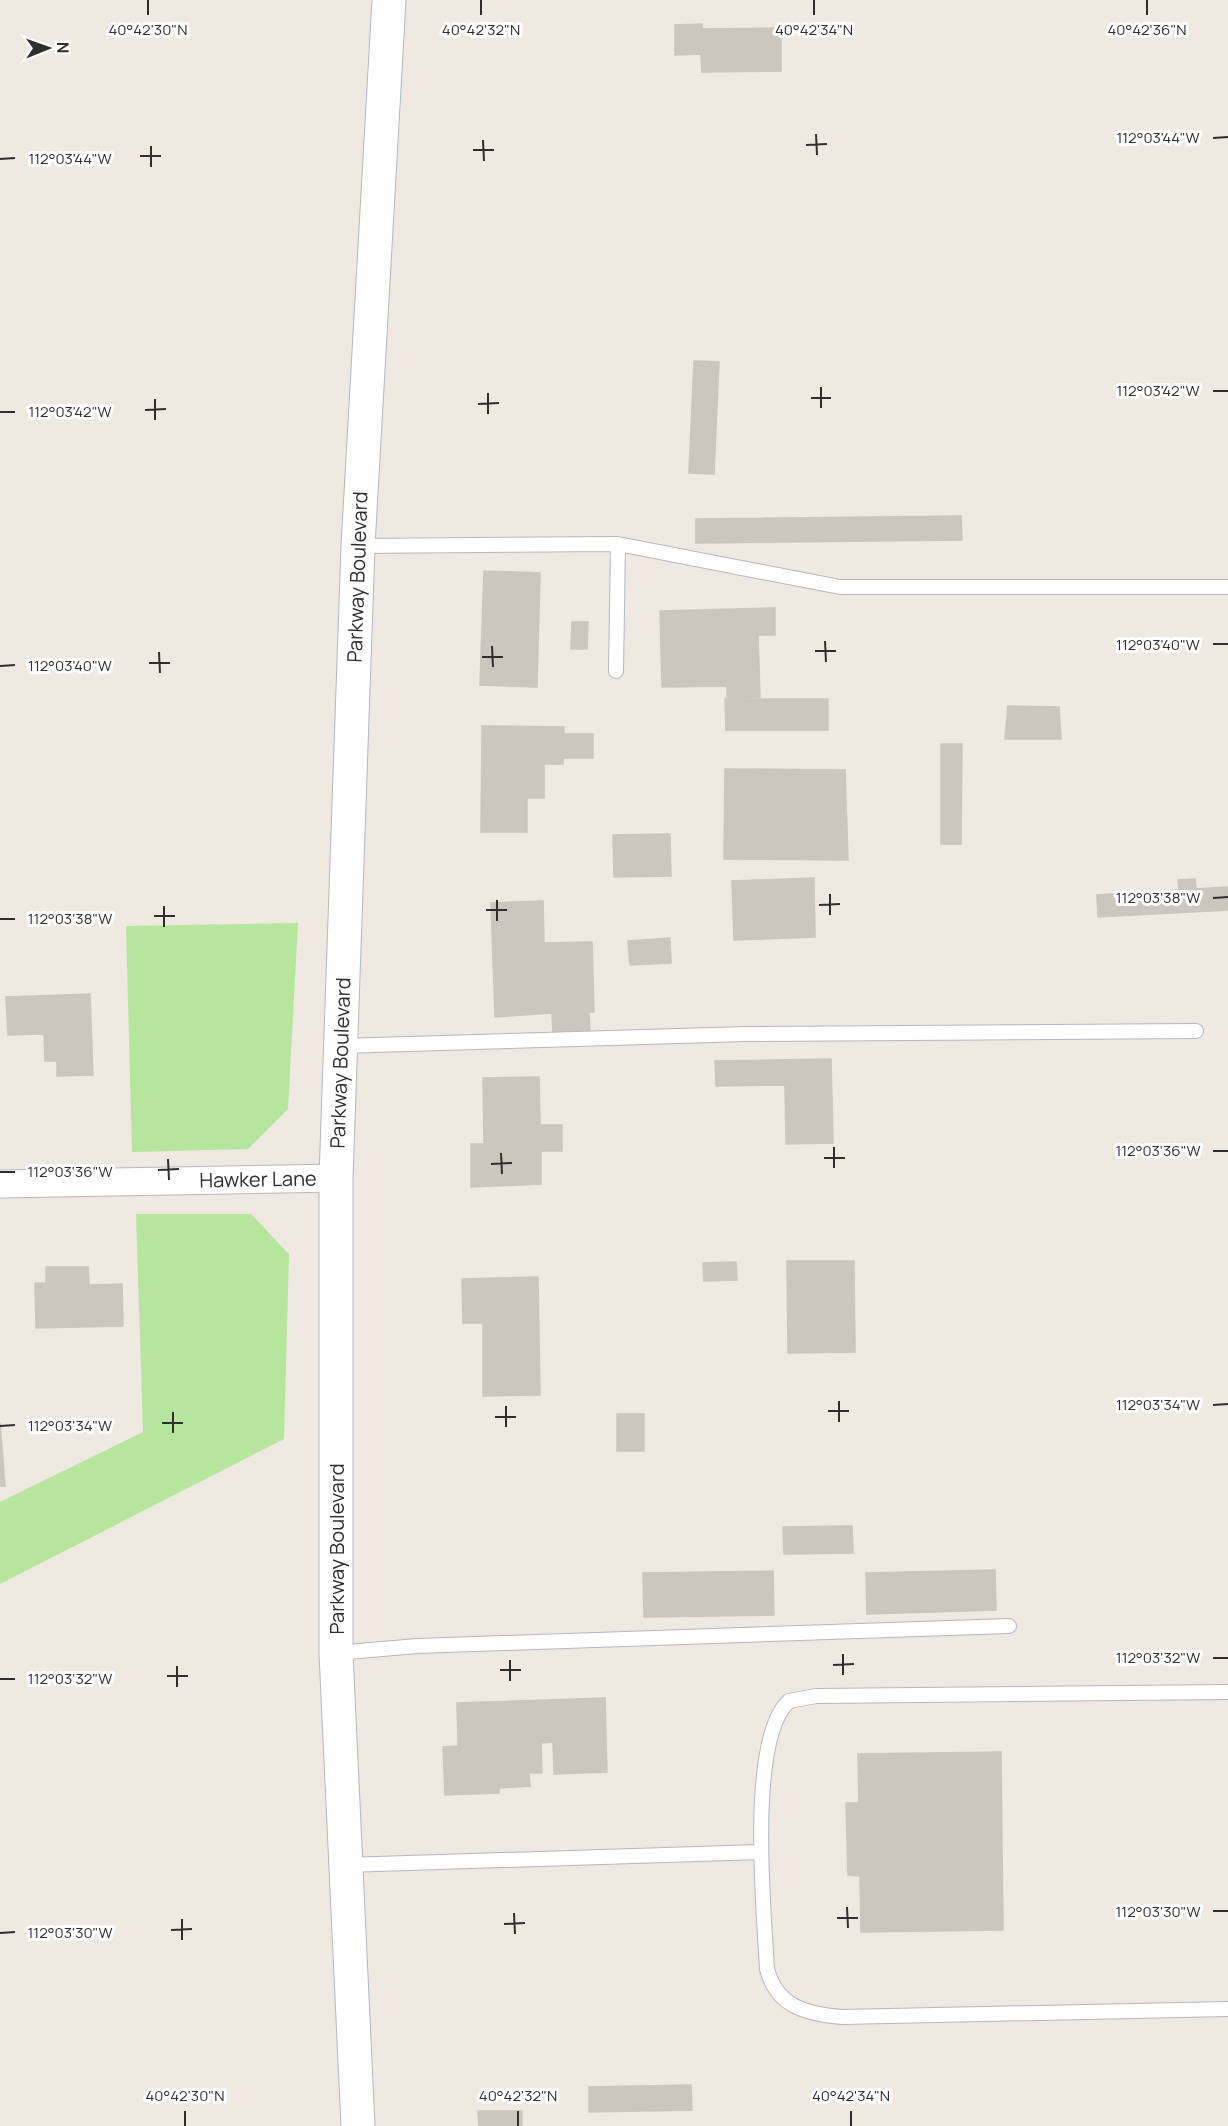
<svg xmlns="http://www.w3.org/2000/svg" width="1228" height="2126" font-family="Manrope,sans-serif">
	<rect width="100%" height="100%" fill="#efe9e1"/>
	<path fill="#b6e59e" d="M298,923L288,1109L248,1149L132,1152L126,926Z
		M136,1214H251L289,1254L284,1439L0,1584V1502L143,1432Z"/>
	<path fill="#cbc7bf" stroke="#cbc5ba" stroke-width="1.5" d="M702,24V29L781,28V71L702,72L701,54L675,55V25Z
		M694,361L719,362L714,474L689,473Z
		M961,516L962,540L696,543V519Z
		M484,571L540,573L537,687L480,685Z
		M775,608V635H758L760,697L727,698V686L662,687L660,611Z
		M572,622H588L587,649H571Z
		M725,699H828V730H726Z
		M1008,706L1059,707L1061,739H1005Z
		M482,726L564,727V734H593V758H563V764H544V798H527V832H481Z
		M941,744H962L961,844H941Z
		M725,769L845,770L848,860L724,859Z
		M670,834L671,876L614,877L613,835Z
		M814,878L815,937L734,940L732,881Z
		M1195,879L1196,889L1227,887L1228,910L1098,917L1097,895L1179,890L1178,880Z
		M543,901L544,943L592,942L594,1012H589L590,1032L553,1034L552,1013L495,1017L491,903Z
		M670,938L671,963L630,965L628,941Z
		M90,994L93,1075L57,1076V1061H45L44,1034L8,1035L6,997Z
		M831,1059L833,1143L786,1144L785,1085L716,1086L715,1061Z
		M539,1077L540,1125H562V1151H541V1184L471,1187V1144H484L483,1078Z
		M787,1261H854L855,1352L788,1353Z
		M736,1262L737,1280L704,1281L703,1263Z
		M46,1267H88L89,1285L122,1284L123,1326L36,1328L35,1283H46Z
		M538,1277L540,1395L483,1396V1323H463L462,1279Z
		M617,1414H644V1451H617Z
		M0,1423L5,1486H0Z
		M852,1526L853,1553L784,1554L783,1527Z
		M995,1570L996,1610L867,1614L866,1573Z
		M773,1571L774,1615L644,1617L643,1573Z
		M605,1698L607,1772L554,1774L553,1742L541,1743L542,1773H529L530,1786L499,1788V1793L445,1795L443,1747L458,1746L457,1703Z
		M1001,1752L1003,1930L861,1932L860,1876L848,1875L846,1803H859L858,1754Z
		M691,2085L692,2110L589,2112V2087Z
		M478,2111H522V2126H479Z"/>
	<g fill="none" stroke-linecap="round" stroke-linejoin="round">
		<g stroke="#b4b7c1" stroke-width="16">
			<path id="service" d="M358,546L618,544L840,587H1228
				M616,671L618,544
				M340,1046L746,1034L1196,1031
				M336,1653L417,1646L1009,1626
				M1228,1692L816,1696L789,1701C747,1739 764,1912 767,1969C777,2007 806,2014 842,2017L1228,2009
				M345,1865L760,1852"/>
		</g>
		<g stroke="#b4b7c1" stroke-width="29">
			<path id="minor" d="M0,1184L336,1178"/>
		</g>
		<g stroke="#b4b7c1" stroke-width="35">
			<path id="tertiary" d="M358,2126L336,1653V1178L358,546L389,0"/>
		</g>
		<use href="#service" stroke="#fff" stroke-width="14"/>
		<use href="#minor" stroke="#fff" stroke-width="27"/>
		<use href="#tertiary" stroke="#fff" stroke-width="33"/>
	</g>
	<path fill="none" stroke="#2e2e2e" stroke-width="2" d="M148,0V15M481,0V15M814,0V15M1147,0V15M816,134L817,155M1213,138L1228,137M483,140L484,161M806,145L827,144M151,146V167M473,150H494M140,156H161M0,159L15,158M821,387V408M1213,391H1228M488,393V414M811,398H831M155,399V420M478,404L499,403M145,410L166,409M0,412H15M825,641L826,662M1213,644H1228M492,646L493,667M815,651H836M159,652L160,673M482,657H503M149,663H170M0,666L15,665M830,894V915M1213,898L1228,897M497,900V921M819,905L840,904M164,906V927M486,910H507M154,916H175M0,919H15M834,1147V1168M1213,1151H1228M501,1153L502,1174M824,1158H845M168,1159L169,1180M491,1164L512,1163M158,1170L179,1169M0,1172H15M839,1401V1422M1213,1405L1228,1404M506,1406V1427M828,1411H849M173,1412V1433M495,1417H516M162,1423H183M0,1426L15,1425M843,1654V1675M1213,1658H1228M510,1660V1681M833,1665L854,1664M177,1666V1687M500,1670H521M167,1676H188M0,1679H15M847,1907L848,1928M1213,1911H1228M514,1913L515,1934M837,1918H858M182,1919V1940M504,1924L525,1923M171,1930L192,1929M0,1933L15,1932M185,2111V2126M518,2111V2126M851,2111V2126"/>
	<g text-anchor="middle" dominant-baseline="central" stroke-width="6" stroke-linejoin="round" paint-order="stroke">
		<g font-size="20" fill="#2e2e2e" stroke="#fff">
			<text transform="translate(357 577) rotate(-88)">Parkway Boulevard</text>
			<text transform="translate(340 1063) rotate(-88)">Parkway Boulevard</text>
			<text transform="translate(258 1179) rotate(-1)">Hawker Lane</text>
			<text transform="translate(336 1549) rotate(-90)">Parkway Boulevard</text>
		</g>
	</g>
	<g font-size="15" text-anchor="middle" fill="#2e2e2e" stroke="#fff" stroke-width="6" stroke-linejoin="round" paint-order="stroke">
		<text x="148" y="35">40°42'30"N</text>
		<text x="481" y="35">40°42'32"N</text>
		<text x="814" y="35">40°42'34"N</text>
		<text x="1147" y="35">40°42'36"N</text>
		<text x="1158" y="143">112°03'44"W</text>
		<text x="70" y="164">112°03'44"W</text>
		<text x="1158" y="396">112°03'42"W</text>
		<text x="70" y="417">112°03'42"W</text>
		<text x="1158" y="650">112°03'40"W</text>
		<text x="70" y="671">112°03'40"W</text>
		<text x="1158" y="903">112°03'38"W</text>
		<text x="70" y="924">112°03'38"W</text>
		<text x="1158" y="1156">112°03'36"W</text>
		<text x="70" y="1177">112°03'36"W</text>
		<text x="1158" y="1410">112°03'34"W</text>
		<text x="70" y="1431">112°03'34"W</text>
		<text x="1158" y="1663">112°03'32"W</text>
		<text x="70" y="1684">112°03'32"W</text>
		<text x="1158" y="1917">112°03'30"W</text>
		<text x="70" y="1938">112°03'30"W</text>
		<text x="185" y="2101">40°42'30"N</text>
		<text x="518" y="2101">40°42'32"N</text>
		<text x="851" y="2101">40°42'34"N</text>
	</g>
	<g transform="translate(48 48) rotate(89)" stroke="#ffffff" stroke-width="4.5" paint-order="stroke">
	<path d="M0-4.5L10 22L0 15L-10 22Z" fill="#2e2e2e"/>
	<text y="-9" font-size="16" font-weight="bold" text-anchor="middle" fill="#2e2e2e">N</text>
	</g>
</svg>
